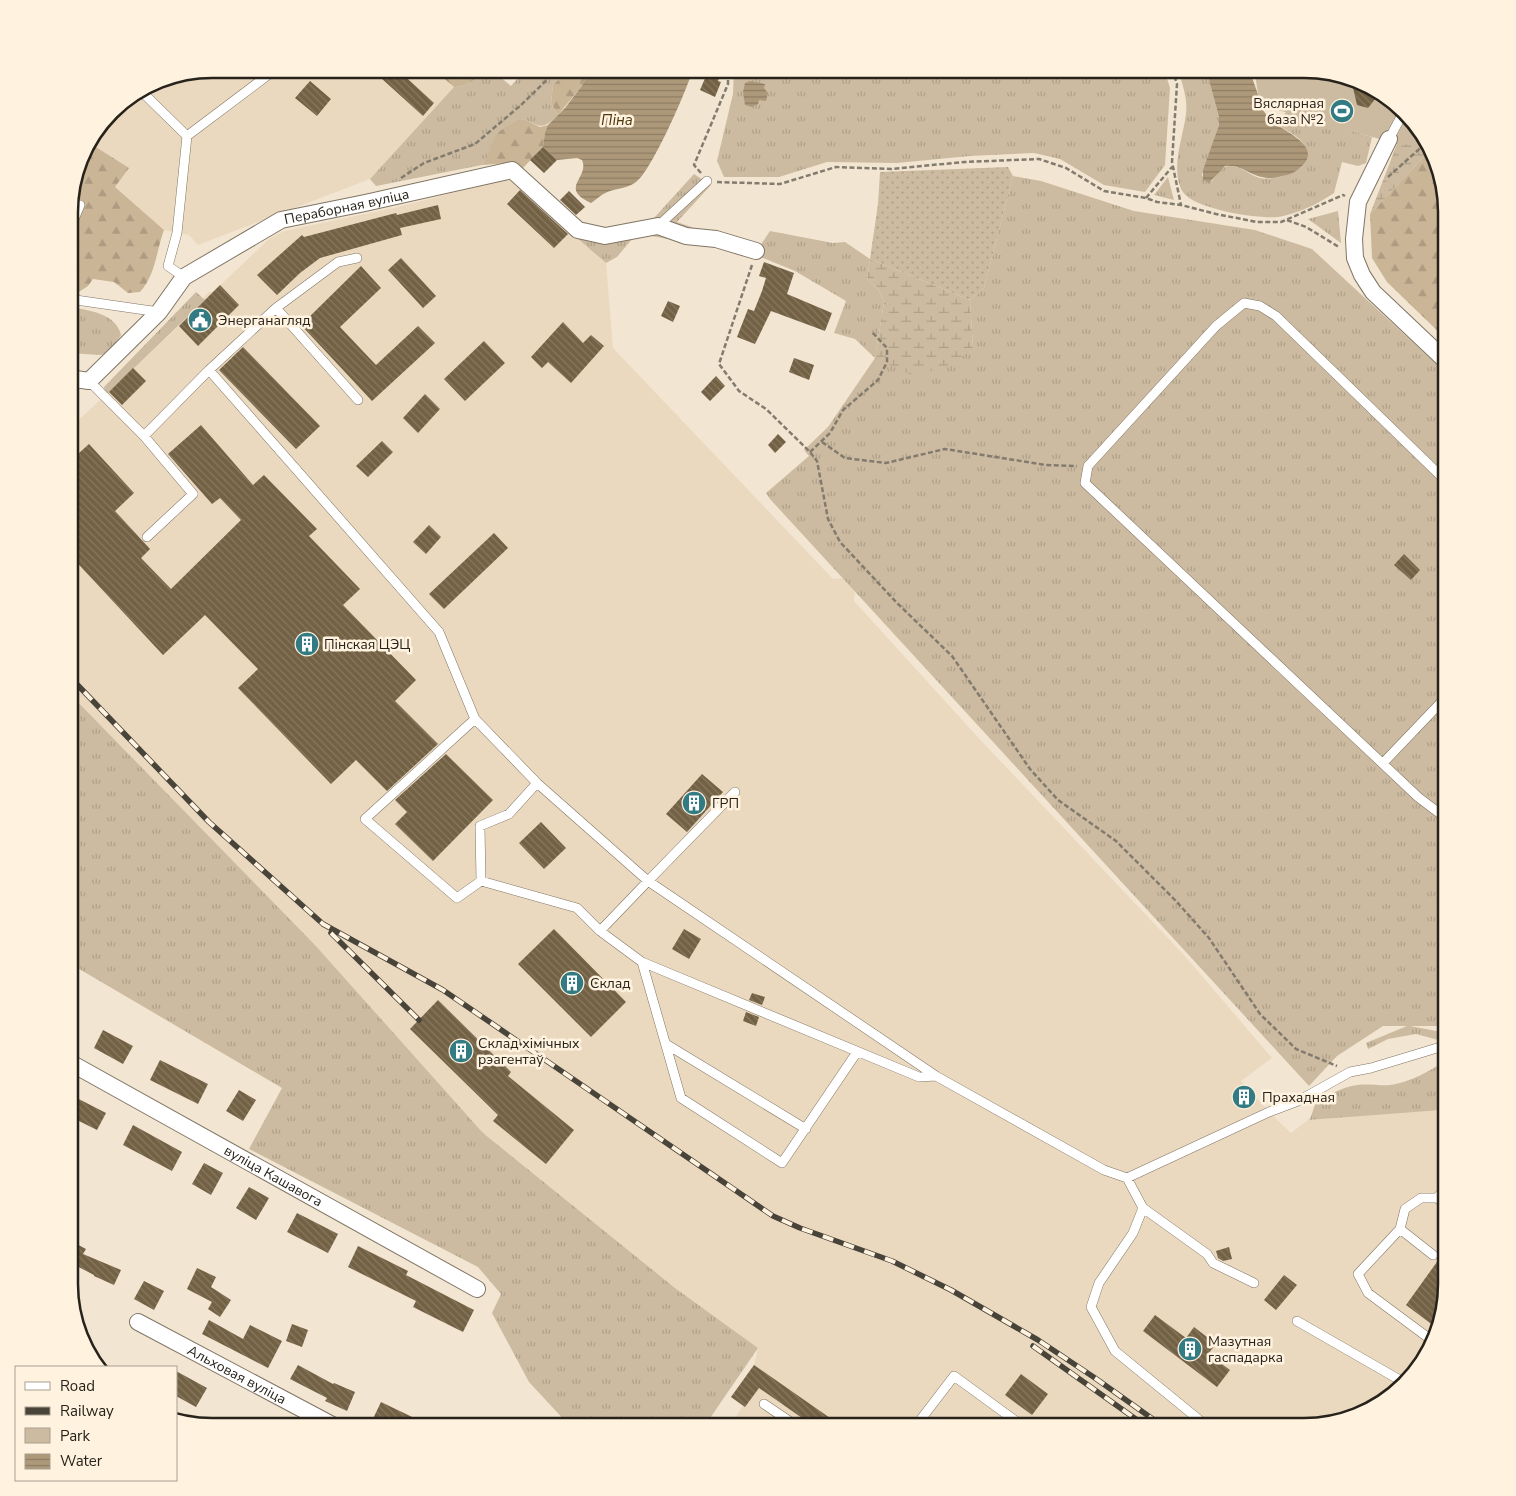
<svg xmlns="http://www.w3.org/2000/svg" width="1516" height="1496" font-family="'Nunito Sans',sans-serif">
	<defs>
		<pattern id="grass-tufts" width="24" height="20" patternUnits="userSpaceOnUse" patternTransform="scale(1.25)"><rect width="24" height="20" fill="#ccbba0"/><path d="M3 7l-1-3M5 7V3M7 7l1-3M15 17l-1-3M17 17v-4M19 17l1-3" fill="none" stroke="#afa089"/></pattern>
		<pattern id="forest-firs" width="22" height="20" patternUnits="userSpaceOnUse" patternTransform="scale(1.25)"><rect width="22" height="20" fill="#cab596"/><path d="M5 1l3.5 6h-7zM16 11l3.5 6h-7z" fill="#ae9b81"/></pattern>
		<pattern id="wetland-marsh" width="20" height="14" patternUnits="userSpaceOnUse" patternTransform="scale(1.25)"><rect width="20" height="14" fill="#ccbba0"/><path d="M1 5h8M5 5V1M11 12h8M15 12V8" fill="none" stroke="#afa089"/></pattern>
		<pattern id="garden-dots" width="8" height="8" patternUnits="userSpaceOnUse" patternTransform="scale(1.25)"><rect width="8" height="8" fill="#ccbba0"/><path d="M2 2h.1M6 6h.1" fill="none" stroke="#afa089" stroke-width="1.8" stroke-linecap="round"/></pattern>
		<pattern id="water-rules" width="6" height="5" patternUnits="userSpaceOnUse" patternTransform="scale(1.25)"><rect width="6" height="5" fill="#ad997a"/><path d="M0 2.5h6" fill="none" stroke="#8d7c63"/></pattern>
		<pattern id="building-back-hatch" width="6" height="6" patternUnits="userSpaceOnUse" patternTransform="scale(1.25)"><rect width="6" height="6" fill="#736144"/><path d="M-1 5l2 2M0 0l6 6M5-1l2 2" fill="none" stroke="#867862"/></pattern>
	</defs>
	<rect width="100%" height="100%" fill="#f2e5d2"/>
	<path fill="#ead9bf" d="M212,69H433L454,87L370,179L198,245L189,235L164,230L115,187L129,168L88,142L117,104L157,80Z
		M507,179L522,188L570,232L606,263L613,348L833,579L843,578L855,590L854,601L974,733L1184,955L1272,1058L1241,1081L1269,1112L1291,1133L1308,1120L1447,1107V1284L1436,1339L1399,1392L1359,1416L1305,1427H729L743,1406L731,1397L754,1365L758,1348L675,1288L483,1133L315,945L69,693V429L179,326L205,300L203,298L210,291L212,293L269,239L284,231L394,208Z"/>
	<path fill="url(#grass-tufts)" d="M483,69H491L511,86L526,69H569L553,85L551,103L558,115C543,130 541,127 523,119L493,141L488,157L482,165L376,186L370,179L454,87C467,87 477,79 483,69Z
		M734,69H1164L1170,88L1165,165L1145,192L1104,185L1060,159L1034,153L970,156L897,163L827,162L779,177H724L717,161L733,94Z
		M1178,69H1206L1219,117V125L1202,175L1206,182L1212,181C1216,176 1220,167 1228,166C1240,165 1249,175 1260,178C1276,181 1316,171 1306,148C1300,135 1284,130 1273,122L1281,118L1287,111L1372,137L1366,163L1358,166L1342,162L1334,193C1318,204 1297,214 1278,217C1258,219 1189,209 1181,189C1171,165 1183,138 1186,114C1188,98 1182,84 1178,69Z
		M694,174L711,185L677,222L723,238L760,246L770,231L833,243L845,242L870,259L867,279L878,289L884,302L875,358L973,349L970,300L984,288L1013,176L1041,181L1134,211L1255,230L1312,249L1447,374V1026H1410L1447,1033V1036L1442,1041L1416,1034L1388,1039L1368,1049L1366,1043L1407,1026H1383L1337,1056L1309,1086L770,499L766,493L809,456L804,450L828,427L875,358L855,339L834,333L846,301L795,271L758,256L744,252L645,235L633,238L617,257L606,263L570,232L579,227H625L654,218Z
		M1168,177L1174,200L1154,195Z
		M1338,211L1341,243L1308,219Z
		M196,292L205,300L106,395L104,387Z
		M69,307C88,310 116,313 121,335L110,351L101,355L69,353Z
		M69,693L315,945L483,1133L675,1288L758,1348L704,1427H574L567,1423L529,1382L492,1313L501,1294L478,1267L249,1149L282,1088L69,963Z
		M1447,1059V1097L1441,1099V1110L1308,1120L1310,1119L1316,1102C1326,1097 1337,1090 1348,1087C1364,1082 1375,1086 1390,1085C1408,1083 1433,1070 1447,1059Z"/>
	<path fill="url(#forest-firs)" d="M433,69H483C477,79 467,87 454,87Z
		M569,69H591L581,87L558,115L551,103L553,85Z
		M523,119L540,127L548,125L545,132L543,147L523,168L508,163L482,165C488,157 489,152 492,143C497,129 510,124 523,119Z
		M88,142L129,168L115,187L164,230C156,252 156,274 140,292L128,293L114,282L93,279L88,286L74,295H69V202L83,149Z
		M1430,147L1436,157L1447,211V340L1387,282L1372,258L1370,214L1424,157Z"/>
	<path fill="url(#wetland-marsh)" d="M1420,130L1430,147L1424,157L1370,214L1397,144Z
		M870,259L970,300L973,349L944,368L912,375L875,358L884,302L878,289L867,279Z"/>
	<path fill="#ccbba0" d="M1254,69H1313L1367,83L1412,117L1422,134L1416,145L1397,144L1260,105Z"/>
	<path fill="url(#garden-dots)" d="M1008,167L1013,176L984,288L970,300L870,259L878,204L880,172Z"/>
	<path fill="url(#water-rules)" d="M591,69H693C687,90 651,172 636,182C628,188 619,188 610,191C603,193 597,199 591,203C558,188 590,178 582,160L577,158L557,160L543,147L545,132L548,125L565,108L581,87Z
		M1206,69H1249L1260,100C1260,108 1267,116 1273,122C1285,132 1325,147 1300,168C1296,172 1289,175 1283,176C1253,184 1247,164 1225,166L1209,183L1203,180V170L1219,125V117Z
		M750,81L765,84L764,88L768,93L766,101L759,100L758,104L752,107L745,105L743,92L745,83Z"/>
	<path fill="url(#building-back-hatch)" d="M389,69H397L434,103L423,116L381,78Z
		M709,69H723L718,81L721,82L715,97L700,90Z
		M1351,79L1367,83L1380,93L1368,108L1357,105Z
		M310,81L331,99L317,116L295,98Z
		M543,147L557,160L544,173L530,160Z
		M520,190L568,234L554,248L507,204Z
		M569,191L585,207L576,215L560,200Z
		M438,205L441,219L400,228L402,235L320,258L300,273L277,295L257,275L302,235L304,237L396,213L397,215Z
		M401,258L436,296L423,308L388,270Z
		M764,262L794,273L787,294L832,313L825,331L771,311L755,344L737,337L748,309L754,311L762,291L766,278L759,276Z
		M361,266L381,288L340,327L376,365L418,326L435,343L372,401L301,325Z
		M220,285L239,305L198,346L179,326Z
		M668,301L680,306L673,322L661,316Z
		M563,322L583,343L591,335L604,346L571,383L548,362L542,368L531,357Z
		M484,341L505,363L465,401L444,379Z
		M243,347L320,426L296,449L219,370Z
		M794,358L814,365L809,380L789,372Z
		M133,368L146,381L122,405L109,392Z
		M716,376L725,386L710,401L701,392Z
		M425,394L440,409L418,433L403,418Z
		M201,425L253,485L264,475L317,529L309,536L360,589L343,605L416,680L395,701L438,744L387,791L356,760L331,784L238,688L258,669L205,615L163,655L69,554V462L89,444L134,493L115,511L150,549L141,558L171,589L241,520L220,498L212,504L168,454Z
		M778,434L786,442L775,453L768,445Z
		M382,441L393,452L368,477L356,466Z
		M429,525L441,537L426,554L413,542Z
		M494,533L508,548L444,609L429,594Z
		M1404,554L1420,570L1411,580L1394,565Z
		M446,754L493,800L433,861L395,824L407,812L395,800Z
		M702,774L723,792L687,832L666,814Z
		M541,822L566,848L544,869L519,843Z
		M554,929L626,1002L591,1037L518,964Z
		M684,929L701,939L689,959L672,949Z
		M752,993L765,997L762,1005L749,1000Z
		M438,1000L511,1072L508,1076L574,1130L546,1164L493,1121L498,1115L410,1029Z
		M746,1012L759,1017L756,1026L743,1021Z
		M103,1030L133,1046L123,1064L94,1048Z
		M160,1060L208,1084L198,1104L150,1080Z
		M1245,1088L1253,1096L1242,1106L1235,1098Z
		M239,1090L256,1100L243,1121L226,1111Z
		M69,1094L106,1113L97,1130L69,1116Z
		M133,1125L182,1152L172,1171L123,1145Z
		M204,1163L223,1173L211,1195L192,1184Z
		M249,1187L269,1198L256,1220L236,1208Z
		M297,1213L338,1234L328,1253L287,1232Z
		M69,1240L86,1249L83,1254L121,1270L114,1285L94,1276V1275L69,1262Z
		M358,1246L408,1271L406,1275L474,1310L463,1332L413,1307L416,1301L348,1267Z
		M1229,1247L1232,1259L1223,1261L1218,1258L1216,1251Z
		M1447,1248V1284L1438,1329L1406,1305Z
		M197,1268L216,1277L211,1287L231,1300L220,1317L208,1309L212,1302L187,1289Z
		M1284,1275L1297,1285L1276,1310L1264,1300Z
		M144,1281L164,1291L154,1310L134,1299Z
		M1155,1315L1186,1338L1194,1327L1216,1344L1208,1354L1230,1370L1217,1387L1143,1331Z
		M209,1320L243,1339L250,1325L282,1341L268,1368L202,1334Z
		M292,1324L308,1330L302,1347L286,1341Z
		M298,1365L333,1384L334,1383L355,1392L347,1411L325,1401L327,1398L290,1379Z
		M754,1365L843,1427H815L759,1388L745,1407L731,1397Z
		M176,1371L207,1388L196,1407L176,1396Z
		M1021,1374L1048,1394L1032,1415L1005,1395Z
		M381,1402L433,1427H369Z"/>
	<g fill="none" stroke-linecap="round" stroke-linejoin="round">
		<g stroke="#807564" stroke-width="10">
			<path id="lane" d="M140,90L187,136
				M1389,139L1404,111
				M658,226L707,181
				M69,231L80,205
				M184,277L168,266L177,233L187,136L276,69
				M69,299L159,312
				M276,308L358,400
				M209,370L276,308L338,262L357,258
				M89,381L144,436L209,370L439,632L475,719
				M69,392L81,380
				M144,436L193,494L147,537
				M1447,482L1276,316L1260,306L1244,303L1216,326L1088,466L1085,483L1418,797L1447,819
				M1383,763L1447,696
				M537,783L648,881L735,792
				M481,881L480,826L509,814L537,783L475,719L365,819L457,898L481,881L577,908L600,931L642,962L919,1077L936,1076L1104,1170L1127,1178L1269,1112L1298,1101L1350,1072L1371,1068L1447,1045
				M600,931L648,881L936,1076
				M642,962L681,1098L782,1163L857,1052
				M666,1044L806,1129
				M1127,1178L1143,1208L1207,1254L1213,1263L1254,1283
				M1437,1198L1447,1186
				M1143,1208L1133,1233L1099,1283L1091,1307L1115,1351L1208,1427
				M1400,1229L1358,1274L1368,1293L1434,1342
				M1433,1255L1400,1229L1405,1209L1421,1198H1437L1447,1206
				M1297,1321L1405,1383
				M764,1404L798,1427
				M915,1427L954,1376L1024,1427"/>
		</g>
		<g stroke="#807564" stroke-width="18">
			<g id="street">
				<path d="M1389,139L1358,202L1354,239L1355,258L1362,275L1373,292L1447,362"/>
				<path id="s1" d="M69,378L89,381L159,312L184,277L281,220L365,203L512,170L578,230L605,236L658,226L686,236L716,239L756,251"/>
				<path id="s2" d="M69,1062L477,1289"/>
				<path id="s3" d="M138,1322L336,1427"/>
			</g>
		</g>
		<path stroke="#837b6e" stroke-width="2.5" stroke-dasharray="5 2.5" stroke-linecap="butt" d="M1172,69L1177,84L1172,162L1181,205
			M701,173L694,165L728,84V69
			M1388,177L1427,142
			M401,178L424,163L475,144L521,105L558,69
			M717,182L780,184L836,167L891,169L964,162L1039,159L1066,168L1104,191L1146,198L1157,202L1181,205L1216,214L1257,222H1281L1343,195L1345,196
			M1146,198L1172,167
			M1287,220L1306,227L1339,247
			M752,265L719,364L739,391L766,409L810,452L817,461L828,519L840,542L897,603L952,656L1030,769L1058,800L1116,841L1176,901L1209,938L1260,1014L1296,1049L1337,1066
			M822,442L845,458L886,463L945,449L1046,465L1077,466
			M810,452L830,433L843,410L878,380L887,362V348L872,332"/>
		<use href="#lane" stroke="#fff" stroke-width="9"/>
		<use href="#street" stroke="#fff" stroke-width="16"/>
		<g stroke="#49443a" stroke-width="5.5">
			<path id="rail" d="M69,676L209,822L323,924L443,990L773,1216L800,1228L892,1261L951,1290L1038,1340L1095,1378L1164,1427
				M331,933L419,1020
				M1033,1346L1147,1427"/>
		</g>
		<use href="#rail" stroke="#fff2df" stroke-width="4" stroke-dasharray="11" stroke-linecap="butt"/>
	</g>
	<defs>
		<g id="stadium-disc" transform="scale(1.25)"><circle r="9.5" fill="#337b83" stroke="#fff2df"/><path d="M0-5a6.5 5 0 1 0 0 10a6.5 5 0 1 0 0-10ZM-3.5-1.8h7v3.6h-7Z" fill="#fff"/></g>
		<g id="civic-disc" transform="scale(1.25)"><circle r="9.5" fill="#337b83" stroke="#fff2df"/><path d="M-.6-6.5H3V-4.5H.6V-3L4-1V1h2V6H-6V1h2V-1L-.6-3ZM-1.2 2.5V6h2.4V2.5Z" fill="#fff"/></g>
		<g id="building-disc" transform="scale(1.25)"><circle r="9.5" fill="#337b83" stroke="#fff2df"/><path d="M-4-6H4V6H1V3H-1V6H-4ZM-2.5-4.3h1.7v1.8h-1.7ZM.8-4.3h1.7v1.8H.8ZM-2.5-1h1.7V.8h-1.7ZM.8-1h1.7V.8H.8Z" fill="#fff"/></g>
	</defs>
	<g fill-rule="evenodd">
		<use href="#stadium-disc" x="1342" y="111"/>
		<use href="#civic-disc" x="200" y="320"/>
		<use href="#building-disc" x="307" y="644"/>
		<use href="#building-disc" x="694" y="803"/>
		<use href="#building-disc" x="572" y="983"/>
		<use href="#building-disc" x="461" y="1051"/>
		<use href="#building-disc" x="1244" y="1097"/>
		<use href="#building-disc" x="1190" y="1349"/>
	</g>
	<g text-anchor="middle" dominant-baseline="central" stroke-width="5" stroke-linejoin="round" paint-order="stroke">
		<g font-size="14" fill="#27231b" stroke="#fff2df" text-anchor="start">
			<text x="1324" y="103" text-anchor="end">Вяслярная<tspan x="1324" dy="16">база №2</tspan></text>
			<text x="218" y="320">Энерганагляд</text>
			<text x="324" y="644">Пінская ЦЭЦ</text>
			<text x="712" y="803">ГРП</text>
			<text x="590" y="983">Склад</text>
			<text x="478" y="1043">Склад хімічных<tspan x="478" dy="16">рэагентаў</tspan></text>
			<text x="1262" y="1097">Прахадная</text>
			<text x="1208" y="1341">Мазутная<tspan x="1208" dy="16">гаспадарка</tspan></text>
		</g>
		<g font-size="14" fill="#27231b" stroke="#fff2df">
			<text stroke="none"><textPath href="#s1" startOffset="341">Пераборная вуліца</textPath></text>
			<text stroke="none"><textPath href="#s2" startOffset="234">вуліца Кашавога</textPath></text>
			<text stroke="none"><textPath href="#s3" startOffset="112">Альховая вуліца</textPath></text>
		</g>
		<g font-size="15" font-style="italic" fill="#4e380f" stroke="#fff2df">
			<text x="617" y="120">Піна</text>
		</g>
	</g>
	<path d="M0 0H1516V1496H0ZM212 78H1304A134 134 0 0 1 1438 212V1284A134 134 0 0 1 1304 1418H212A134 134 0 0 1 78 1284V212A134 134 0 0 1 212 78Z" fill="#fff2df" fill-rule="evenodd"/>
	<path fill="none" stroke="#27231b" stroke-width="2.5" d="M212 78H1304A134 134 0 0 1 1438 212V1284A134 134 0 0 1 1304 1418H212A134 134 0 0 1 78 1284V212A134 134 0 0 1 212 78Z"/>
	<rect x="15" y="1366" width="162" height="115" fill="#fff2df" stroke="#a99f91"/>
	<rect x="25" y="1382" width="25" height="8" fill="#ffffff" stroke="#a99f91"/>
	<text x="60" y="1391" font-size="15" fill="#27231b">Road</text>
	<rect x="25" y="1407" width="25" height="8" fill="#49443a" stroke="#a99f91"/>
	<text x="60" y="1416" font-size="15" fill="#27231b">Railway</text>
	<rect x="25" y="1428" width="25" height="15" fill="#ccbba0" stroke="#a99f91"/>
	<text x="60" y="1441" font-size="15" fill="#27231b">Park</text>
	<rect x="25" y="1454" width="25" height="15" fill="url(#water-rules)" stroke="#a99f91"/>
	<text x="60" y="1466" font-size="15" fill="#27231b">Water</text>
</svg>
